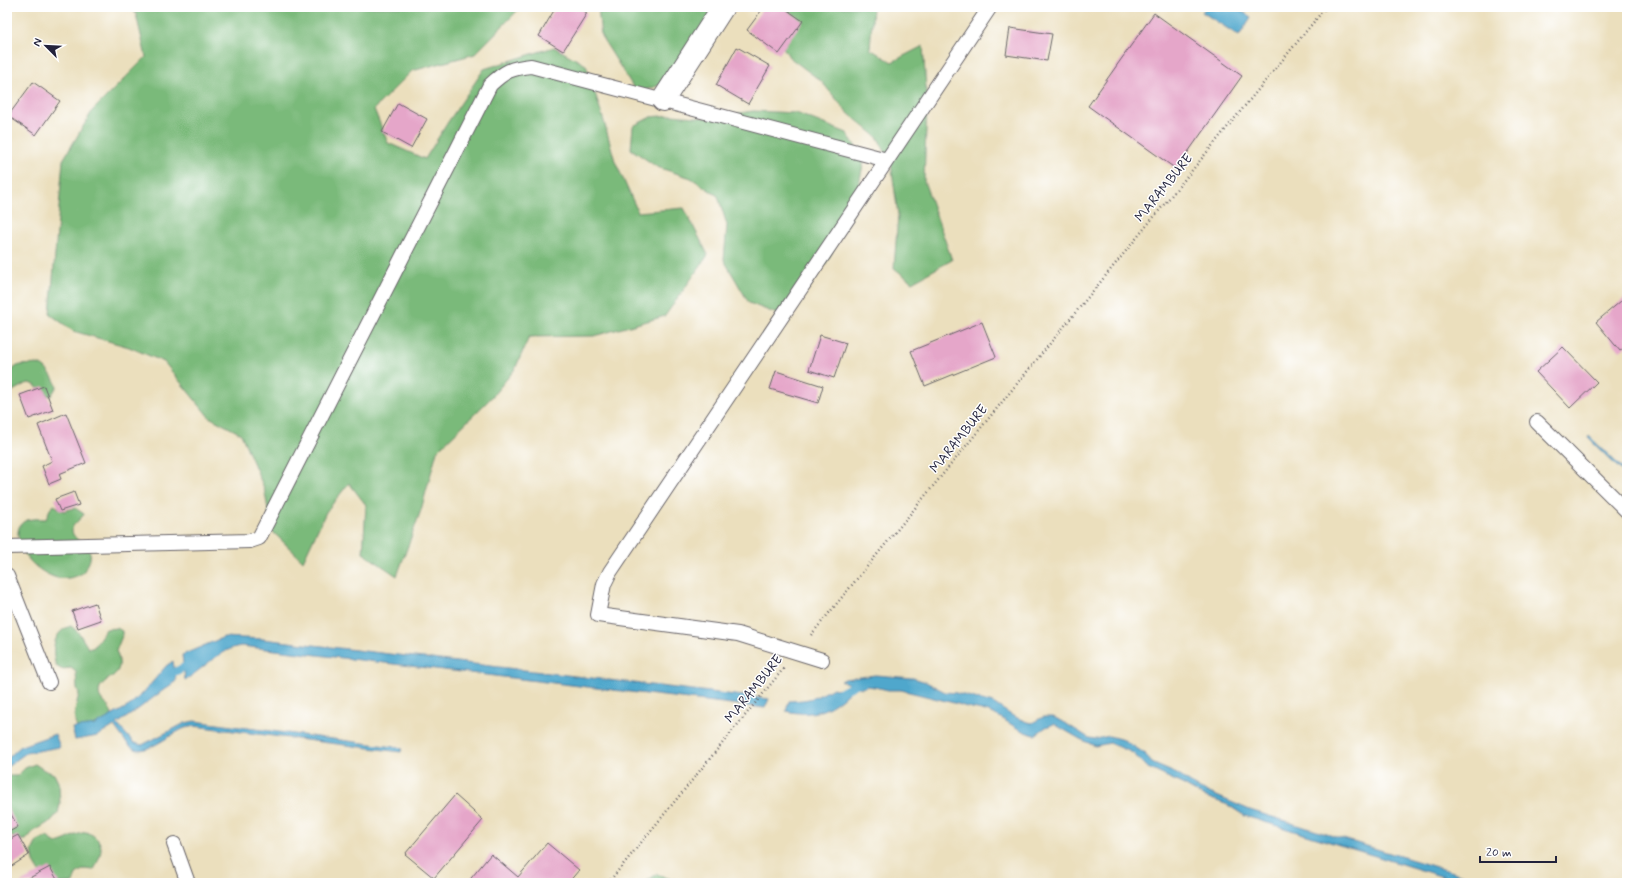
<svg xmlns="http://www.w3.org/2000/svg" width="1634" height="890" font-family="Mynerve,sans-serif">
	<rect width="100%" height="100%" fill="#fff"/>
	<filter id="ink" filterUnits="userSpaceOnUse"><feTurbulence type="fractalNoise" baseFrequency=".025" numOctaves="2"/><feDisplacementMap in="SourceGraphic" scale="8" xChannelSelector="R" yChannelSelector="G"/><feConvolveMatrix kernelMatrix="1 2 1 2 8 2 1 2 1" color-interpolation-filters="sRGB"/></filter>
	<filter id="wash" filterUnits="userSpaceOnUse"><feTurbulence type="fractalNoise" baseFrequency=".012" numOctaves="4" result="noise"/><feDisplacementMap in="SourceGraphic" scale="16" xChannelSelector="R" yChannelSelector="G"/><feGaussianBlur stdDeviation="0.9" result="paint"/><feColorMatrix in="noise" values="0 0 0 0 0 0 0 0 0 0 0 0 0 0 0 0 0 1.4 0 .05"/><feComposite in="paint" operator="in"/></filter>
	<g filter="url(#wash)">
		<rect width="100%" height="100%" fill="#ebdfbd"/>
		<path fill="#7aba7a" stroke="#4e6e5a" d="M131,7H521L475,54L412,71L374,109L388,143L425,159L448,122L484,69L554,47L586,65L603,118L615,161L638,212L684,208L708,255L665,316L594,336L529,337L515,369L491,398L437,451L421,510L397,576L363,553L366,505L349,483L326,512L303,561L272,531L264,488L241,434L209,417L164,362L129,347L73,331L50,314L63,160L93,110L146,57L136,14Z
			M598,7H723L677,79L637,93L601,36Z
			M782,7H873L870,49L892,62L923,46L927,102L924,181L952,260L912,282L894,268L898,215L891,163L878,138L848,113L821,81L789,57L776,35Z
			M753,111L796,113L847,133L864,160L853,213L825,265L787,318L749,303L724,260L727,225L718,196L691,178L657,167L631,149L633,126L651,117L672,115L707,118Z
			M37,364C47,366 53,377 57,386L51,396L42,393L35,385L30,383L25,384L11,392L7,391C7,382 10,366 21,365C26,364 32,365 37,364Z
			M54,505L64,511L75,508L84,514C81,520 71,524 72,531C74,545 104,545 83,572C80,576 73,577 69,578C64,578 58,579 54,577C46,574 38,569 33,564C24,556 9,529 25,521C31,518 39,519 46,519L50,509Z
			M71,626L79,633L88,648H93L106,629L117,628L122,631V636L116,651C129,680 99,676 99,692C98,702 113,704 112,719L79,731C71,720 76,706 79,694L77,689L76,672L71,668L61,669L56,666C51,650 53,631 71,626Z
			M35,764L44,770L54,774L59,784L60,804L58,813L51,821L33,832L26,840H15L7,830V776H17L25,768Z
			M87,832C107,842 102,852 94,870L84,869L76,874L73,883H54L40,872L34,862L32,851L37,841L47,837L56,843C68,840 74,834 87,832Z
			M657,874L681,883H644Z"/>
		<path fill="#4fa7cc" stroke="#386484" d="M1206,7H1235L1251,17L1239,36L1202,12Z
			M1589,436L1627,473V476L1588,438Z
			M224,637L263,639L769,699L765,708L241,646C220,649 203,669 185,680L182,655Z
			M173,661L176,681C156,695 137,711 117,724L134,743L142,745L185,723L194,721L402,748L401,752L194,726C192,727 188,727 185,728C172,733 148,754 135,749C126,745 120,733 114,726L98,736L75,740L72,728L95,725L129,706L144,692L166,666Z
			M875,675L913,678L926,682L945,692L956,693L993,703L1013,716L1027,722L1032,723L1043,717H1053L1062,721L1089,738L1096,739L1109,736L1124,740L1144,753L1154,764L1177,774L1200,789L1250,810L1320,832L1463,875L1485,883H1463L1245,816L1228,805L1203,796L1184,785L1146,767L1133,753L1110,743L1095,746L1080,739L1054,724L1046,727L1035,735C1018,732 1006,719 991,713C980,708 969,709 958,704L901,690H888L875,687L866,686L862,688L841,681L845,679Z
			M833,688L848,693C829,711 813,717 786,711L789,701C810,700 814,699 833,688Z
			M55,734L60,747L26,753L7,767V759L21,746Z"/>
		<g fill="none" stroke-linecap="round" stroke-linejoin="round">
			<path stroke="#4fa7cc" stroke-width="8" d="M165,677L192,663
				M834,696L858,683H863"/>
		</g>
		<g id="blocks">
			<path fill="#e5a6c9" d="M556,7H578L587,13L563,51L539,36Z
				M764,7H783L803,21L779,54L747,30Z
				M1154,13L1242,76L1176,169L1088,106Z
				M1010,28L1052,34L1047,61L1006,55Z
				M737,47L770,66L748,104L716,85Z
				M33,82L60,101L36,135L8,116Z
				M398,103L427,119L411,148L382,132Z
				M1627,296V346L1620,351L1596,322Z
				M982,322L996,357L925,386L911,351Z
				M820,335L846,343L834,378L809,370Z
				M1563,347L1597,382L1570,408L1536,372Z
				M776,371L823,386L818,403L770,389Z
				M44,386L53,410L29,419L20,395Z
				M66,413L86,463L59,474L61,479L49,484L42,466L52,461L38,425Z
				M74,492L79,505L60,511L55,499Z
				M95,603L101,620L78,628L72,611Z
				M455,795L483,820L434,878L405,854Z
				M7,807L18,827L7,833Z
				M18,835L29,855L7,869V841Z
				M547,843L579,870L568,883H467L491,854L518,877Z
				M50,867L59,883H20Z
				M941,879L953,883H940Z"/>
		</g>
	</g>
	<g filter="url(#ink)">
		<use href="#blocks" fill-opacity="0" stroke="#686468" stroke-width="1"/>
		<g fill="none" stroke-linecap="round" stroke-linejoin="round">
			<g stroke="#686468" stroke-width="16">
				<path id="lane" d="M1537,422L1627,511
					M7,547L250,541L259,538L490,85C505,71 511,68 531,66L887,160
					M7,576L49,682
					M822,660L738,634L598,615L604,584L610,572L990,7
					M174,844L188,883"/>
			</g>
			<g stroke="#686468" stroke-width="24">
				<path id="street" d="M663,100L723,7"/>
			</g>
			<path stroke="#686468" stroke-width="2.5" stroke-dasharray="1 3" stroke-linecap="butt" d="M811,635L1326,7
				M608,883L784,668"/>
			<use href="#lane" stroke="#fff" stroke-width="14"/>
			<use href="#street" stroke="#fff" stroke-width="22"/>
		</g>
	</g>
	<g text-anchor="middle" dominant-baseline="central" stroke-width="3" stroke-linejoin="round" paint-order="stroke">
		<g font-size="14" fill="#22223b" stroke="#fff">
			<text transform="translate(1164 188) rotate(-51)">MARAMBURE</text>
			<text transform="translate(959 439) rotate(-51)">MARAMBURE</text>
			<text transform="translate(754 689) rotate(-51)">MARAMBURE</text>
		</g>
	</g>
	<rect width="1634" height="890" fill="none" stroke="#fff" stroke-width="24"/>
	<g transform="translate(46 46) rotate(294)" stroke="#ffffff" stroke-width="3" paint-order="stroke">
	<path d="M0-3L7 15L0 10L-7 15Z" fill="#22223b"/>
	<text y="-6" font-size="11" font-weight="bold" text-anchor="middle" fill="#22223b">N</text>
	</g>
	<path d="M1480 856v6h76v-6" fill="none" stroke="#22223b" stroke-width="2"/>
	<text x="1486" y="856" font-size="12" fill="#22223b" stroke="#ffffff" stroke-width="3" paint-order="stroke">20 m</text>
</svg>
